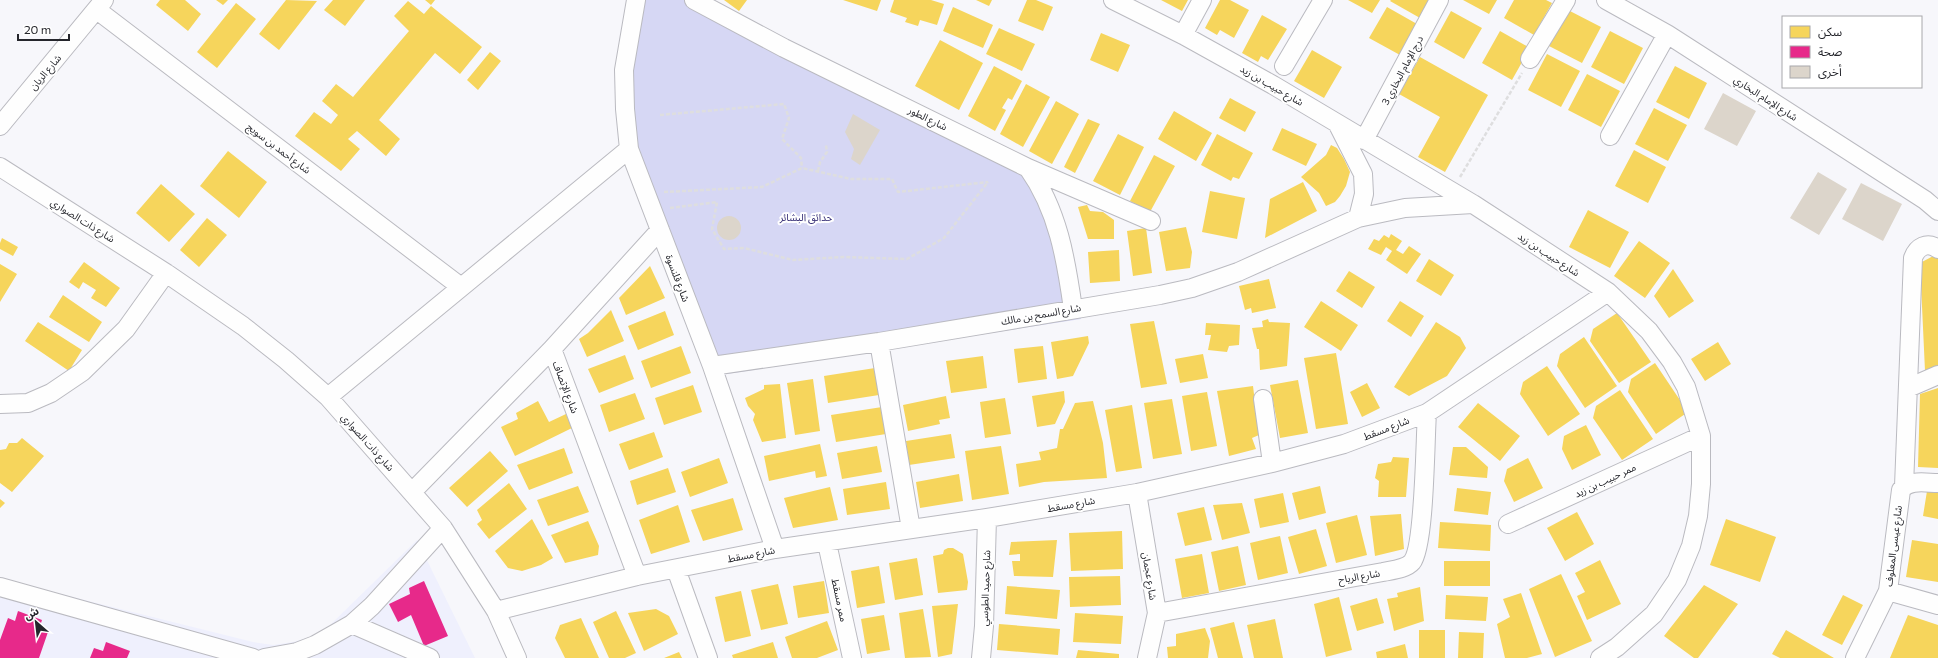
<svg xmlns="http://www.w3.org/2000/svg" width="1938" height="658" font-family="Commissioner,'Noto Sans Arabic',sans-serif">
	<rect width="100%" height="100%" fill="#f7f7fb"/>
	<path fill="#eff0fd" d="M417,540L475,658H0V579L253,642L273,645L293,642L311,637L327,628Z"/>
	<path fill="#d6d7f4" d="M635,0H693L1030,171L1062,235L1081,319L714,376L636,147L630,65Z"/>
	<path fill="#f6d55c" d="M160,0H185L201,14L188,31L156,5Z
		M216,0H228L223,5Z
		M286,0L317,1L279,50L259,34Z
		M333,0H365L345,26L324,10Z
		M425,0H435L431,5Z
		M724,0H747L739,11Z
		M843,0H881L877,11Z
		M894,0H931L944,4L937,25L920,20L918,26L905,22L907,18L890,12Z
		M976,0H992L989,6Z
		M1027,0H1036L1053,7L1043,31L1018,21Z
		M1161,0H1188L1182,11Z
		M1220,0H1230L1249,10L1234,38L1220,30L1217,35L1205,28Z
		M1348,0H1380L1372,13Z
		M1391,0H1431L1420,18L1390,1Z
		M1463,0H1497L1489,14Z
		M1514,0H1546L1552,3L1534,35L1504,18Z
		M408,1L424,14L431,6L482,47L460,74L435,53L379,120L400,139L386,156L357,131L348,139L360,149L341,171L295,136L314,112L331,124L338,115L322,101L336,84L353,97L409,31L394,16Z
		M236,3L256,19L217,68L197,52Z
		M953,7L993,25L983,48L943,31Z
		M1387,7L1417,24L1400,55L1369,38Z
		M1568,10L1601,27L1582,63L1549,46Z
		M1451,11L1482,28L1464,59L1434,42Z
		M1262,15L1287,29L1268,60L1261,56L1258,62L1242,53Z
		M999,28L1035,44L1022,71L986,54Z
		M1500,31L1530,48L1512,80L1482,63Z
		M1610,31L1643,48L1624,84L1591,67Z
		M1101,33L1130,45L1118,72L1090,60Z
		M940,40L983,63L959,110L915,86Z
		M1312,50L1342,67L1324,98L1294,81Z
		M490,52L501,61L478,90L467,80Z
		M1547,54L1580,71L1561,107L1528,90Z
		M1420,57L1488,95L1445,172L1418,157L1440,117L1399,94Z
		M994,66L1022,81L1012,100L1008,98L1002,108L1006,110L995,131L968,116Z
		M1675,66L1707,83L1689,119L1656,102Z
		M1587,74L1620,91L1601,127L1568,110Z
		M1026,84L1050,97L1023,147L1000,134Z
		M1230,98L1256,112L1245,132L1219,118Z
		M1056,101L1079,114L1052,164L1029,151Z
		M1654,108L1687,125L1668,161L1635,144Z
		M1174,111L1212,133L1196,161L1158,139Z
		M1088,119L1100,124L1075,173L1064,167Z
		M1282,128L1317,144L1306,166L1272,150Z
		M1118,134L1144,147L1120,195L1093,181Z
		M1217,134L1253,153L1239,179L1233,177L1231,181L1201,165Z
		M1331,145L1337,148L1344,159L1350,172L1346,186L1340,196L1335,202L1326,206L1319,193L1301,177L1326,155Z
		M1634,150L1666,167L1648,203L1615,186Z
		M228,151L267,182L239,218L200,186Z
		M1154,155L1175,166L1150,212L1130,201Z
		M1303,182L1317,211L1265,238L1270,199Z
		M161,184L195,214L169,242L136,213Z
		M1210,191L1245,198L1237,239L1202,232Z
		M1087,205L1090,211L1103,212L1114,220V239H1088L1078,207Z
		M1588,210L1629,232L1610,268L1569,247Z
		M207,218L227,235L199,267L180,250Z
		M1186,227L1192,252L1190,268L1166,271L1159,232Z
		M1146,228L1152,273L1133,276L1127,231Z
		M1391,234L1402,241L1396,250L1403,254L1409,246L1421,254L1407,274L1386,260L1392,251L1386,247L1381,255L1368,249L1374,239L1379,241L1384,235L1389,238Z
		M2,238L18,247L13,256L0,249V243Z
		M1639,241L1670,263L1645,298L1614,276Z
		M1119,250L1120,281L1090,283L1088,252Z
		M1937,254L1938,257V365L1925,371L1920,263Z
		M1429,259L1454,275L1441,296L1416,281Z
		M84,262L120,288L106,307L91,298L96,290L83,282L79,289L69,282Z
		M0,264L17,274L0,302Z
		M650,266L665,298L626,315L619,298Z
		M1673,269L1694,301L1669,318L1654,296Z
		M1349,271L1375,287L1362,308L1336,291Z
		M1269,279L1276,308L1252,313L1251,308L1245,310L1239,286Z
		M63,295L102,322L89,342L49,317Z
		M1321,301L1358,325L1341,351L1304,327Z
		M1400,301L1424,316L1411,337L1387,321Z
		M611,310L624,341L587,357L579,339L588,333Z
		M665,311L674,335L638,350L628,326Z
		M1617,313L1651,362L1619,383L1590,341L1593,329Z
		M1268,319L1269,322L1290,323L1287,366L1260,370L1259,349H1257L1252,328L1263,327L1262,321Z
		M1154,321L1167,384L1141,388L1130,324Z
		M38,322L82,350L69,371L25,341Z
		M1436,322L1460,337L1466,348L1447,376L1409,396L1394,387Z
		M1206,323L1240,325L1239,345L1229,346L1227,352L1208,350L1211,335H1205Z
		M1088,336L1089,343L1073,376L1057,379L1051,342Z
		M1584,337L1617,386L1585,408L1557,366L1560,354Z
		M1718,342L1731,364L1705,381L1691,359Z
		M681,346L691,373L651,388L641,361Z
		M1043,346L1047,379L1018,383L1014,349Z
		M1336,353L1348,424L1316,429L1304,358Z
		M1203,354L1208,378L1180,383L1175,359Z
		M625,355L634,379L599,393L588,369Z
		M983,356L987,388L951,393L946,361Z
		M1655,363L1688,412L1656,434L1628,392L1631,379Z
		M1547,366L1580,414L1548,436L1520,394L1523,382Z
		M875,368L879,395L828,403L824,376Z
		M813,379L820,431L795,435L787,383Z
		M1298,380L1308,433L1280,438L1270,385Z
		M1367,383L1380,408L1362,417L1350,392Z
		M780,384L786,438L762,442L753,420L755,414L748,406L745,398L764,389V385Z
		M693,385L702,412L664,425L655,398Z
		M1253,386L1259,435L1252,438L1256,449L1229,456L1217,391Z
		M1938,388V468L1918,467L1920,394Z
		M1620,390L1653,439L1622,460L1593,418L1596,406Z
		M1064,391L1065,402L1055,424L1037,427L1032,396Z
		M1207,392L1217,446L1191,451L1182,396Z
		M635,393L645,419L609,432L600,405Z
		M946,396L950,418L939,420L940,424L908,431L903,405Z
		M1005,398L1011,434L985,438L980,402Z
		M1172,399L1182,454L1153,459L1144,403Z
		M538,401L549,422L566,414L572,428L515,456L501,427L518,419L516,413Z
		M1093,401L1103,443L1107,478L1044,482L1019,487L1016,464L1041,460L1039,452L1057,448L1060,429H1063L1075,403Z
		M1478,403L1520,436L1500,461L1458,427Z
		M1132,405L1142,468L1116,472L1105,410Z
		M882,407L886,434L836,442L831,415Z
		M1586,425L1601,455L1572,470L1562,449L1564,436Z
		M654,432L663,457L629,470L619,444Z
		M951,434L955,458L909,465L906,441Z
		M22,438L44,456L12,492L0,483V450L6,449L9,443H17Z
		M820,444L827,476L816,478L815,471L769,481L764,456Z
		M877,446L882,472L842,479L837,453Z
		M1001,446L1009,494L972,500L965,451Z
		M1453,447H1466L1488,467L1487,478L1449,475Z
		M564,448L573,473L529,490L517,465Z
		M490,451L508,471L467,507L449,488Z
		M1393,457L1409,458L1406,497H1378L1379,481L1375,478L1378,464L1391,462Z
		M719,458L728,483L690,497L681,472Z
		M1528,458L1543,488L1514,502L1504,481L1507,469Z
		M668,468L676,492L637,505L630,481Z
		M959,474L963,501L920,508L916,482Z
		M886,482L890,509L847,515L843,489Z
		M509,483L527,509L489,539L477,524L482,520L477,510Z
		M578,486L589,512L548,526L537,500Z
		M1320,486L1326,513L1299,520L1292,493Z
		M830,487L838,520L793,528L784,498Z
		M1457,488L1491,492L1488,515L1454,511Z
		M1927,491L1938,493V519L1923,516Z
		M1283,493L1289,522L1260,528L1254,499Z
		M733,498L743,530L703,541L691,510Z
		M0,499L5,503L0,508Z
		M1242,503L1250,533L1222,540L1213,505Z
		M678,505L690,542L651,554L639,520Z
		M1204,507L1212,540L1185,546L1177,513Z
		M1577,512L1594,544L1565,561L1547,528Z
		M1401,514L1404,549L1375,556L1370,516Z
		M1357,515L1367,555L1336,563L1326,523Z
		M532,519L553,558L541,565L522,571L508,568L495,551Z
		M1726,519L1776,537L1760,582L1710,565Z
		M588,521L599,546L598,555L565,563L551,535Z
		M1440,522L1491,525L1490,551L1438,548Z
		M1316,529L1327,566L1299,574L1288,537Z
		M1122,531L1123,569L1071,571L1069,533Z
		M1280,536L1288,573L1258,580L1250,543Z
		M1057,540L1053,577L1014,576L1012,561H1020V554L1009,555L1011,542Z
		M1912,540L1938,544V582L1906,577Z
		M1238,546L1246,585L1219,591L1211,552Z
		M948,548H953L963,554L968,582L967,590L938,593L933,556L943,554L944,550Z
		M1202,554L1209,593L1182,598L1175,559Z
		M917,558L923,595L895,600L889,563Z
		M1600,560L1621,604L1587,620L1577,596L1585,592L1575,573Z
		M1444,561H1490V586H1444Z
		M879,566L885,603L857,608L851,571Z
		M1561,574L1592,641L1555,657L1529,589Z
		M1120,576L1121,605L1070,607L1069,577Z
		M824,581L829,613L798,618L793,586Z
		M778,584L788,624L761,630L751,590Z
		M1704,585L1738,604L1698,658H1694L1664,636Z
		M1007,586L1060,590L1057,619L1005,614Z
		M1420,587L1424,621L1394,631L1387,599L1398,597L1397,593Z
		M741,591L751,636L725,642L715,597Z
		M1521,593L1542,654L1527,658H1505L1497,624L1510,617L1503,599Z
		M1446,595L1488,597L1486,621L1445,619Z
		M1843,595L1863,605L1842,645L1822,635Z
		M1339,597L1352,650L1326,657L1314,604Z
		M1377,598L1384,623L1357,631L1350,606Z
		M958,604L952,654L938,657L932,606Z
		M656,609L669,616L678,634L644,651L628,613Z
		M923,609L931,657L905,658L899,613Z
		M616,611L636,653L625,658H609L593,622Z
		M1075,613L1123,616L1121,644L1073,642Z
		M884,615L890,650L867,654L861,619Z
		M1908,615L1938,625V658H1890Z
		M581,618L599,658H565L555,638L560,625Z
		M1275,619L1283,658H1254L1247,625Z
		M827,621L838,650L817,658H792L785,637Z
		M1234,622L1243,658H1218L1210,628Z
		M999,624L1060,629L1058,655L997,650Z
		M1205,628L1210,641L1208,658H1168L1167,647L1176,646V634Z
		M1419,630H1445V658H1419Z
		M1786,630L1834,658H1780L1772,654Z
		M1459,632L1484,633L1483,658H1458Z
		M773,642L778,658H733L732,655Z
		M1405,644L1408,658H1377L1376,652Z
		M1078,650L1119,654V658H1076Z
		M679,652L682,658H664Z"/>
	<path fill="#e7298a" d="M424,581L448,636L424,646L411,615L398,622L389,604L410,594L409,588Z
		M18,611L42,620L39,629L48,632L39,658H0V640L8,618L15,621Z
		M106,642L130,651L127,658H90L94,648L103,651Z"/>
	<path fill="#dcd5cb" d="M1723,93L1756,111L1737,146L1704,129Z
		M853,114L880,130L860,165L851,159L854,149L845,132Z
		M1818,172L1847,189L1819,235L1790,218Z
		M1861,183L1902,204L1883,241L1842,219Z
		M717 228a12 12 0 1 1 24 0a12 12 0 1 1-24 0Z"/>
	<g fill="none" stroke-linecap="round" stroke-linejoin="round">
		<g stroke="#babac0" stroke-width="20">
			<path id="minor" d="M636,0L624,70L625,109L629,149L712,366L775,549
				M694,0L784,48L1028,168C1058,210 1066,259 1073,309
				M1113,0L1183,35L1273,85L1473,204L1608,292L1649,331L1672,362L1686,387L1701,436V484L1698,516L1691,546L1677,580L1654,614L1617,647L1600,658
				M1606,0L1667,34L1925,200L1938,211
				M97,10L461,287
				M1183,35L1202,0
				M1530,59L1566,0
				M1284,66L1323,0
				M1338,125L1363,174L1364,194L1358,218
				M0,126L104,0
				M1610,136L1667,34
				M1364,140L1439,0
				M0,167L166,273L243,326L286,360L328,397L443,528L496,611L517,658
				M1028,168L1151,221
				M879,342L911,529
				M712,366L879,342L1160,295L1192,288L1238,272L1358,218L1405,208L1473,204
				M1908,388L1938,375
				M328,397L629,149
				M1263,399L1272,463
				M0,404L28,403L51,393L82,372L126,329L166,273
				M1904,486L1913,258C1917,247 1927,241 1938,249
				M412,492L552,349
				M1137,493L1157,613L1147,658
				M1508,524L1701,436
				M827,543L852,658
				M676,569L708,658
				M637,576L552,349L660,230
				M0,587L253,658
				M1888,591L1938,605
				M496,611L637,576L775,549L987,518L1137,493L1272,463L1344,444L1427,413L1608,292
				M1157,613L1383,572C1392,570 1406,569 1412,562C1425,546 1425,439 1427,413
				M352,624L430,658
				M264,658L297,652L315,645L352,624L372,606L443,528
				M981,658L984,626L987,518
				M1855,658L1888,591L1901,490C1909,479 1926,483 1938,483"/>
		</g>
		<path stroke="#dededf" stroke-width="2.5" stroke-dasharray="4 2" stroke-linecap="butt" d="M660,115L784,104L789,118L782,139L801,158L802,168
			M818,171L820,162L827,152L826,145
			M1460,177L1522,73
			M664,192L762,187L802,168L851,179H892L898,192L988,182
			M670,208L717,202L712,229L724,249L744,248L793,260L843,257L907,259L944,238L988,182"/>
		<use href="#minor" stroke="#fefefe" stroke-width="18"/>
	</g>
	<g text-anchor="middle" dominant-baseline="central" stroke-width="4" stroke-linejoin="round" paint-order="stroke">
		<g font-size="10" fill="#25262c" stroke="#fff">
			<text transform="translate(1402 70) rotate(-62)">درج الإمام البخاري 3</text>
			<text transform="translate(45 72) rotate(-50)">شارع الريان</text>
			<text transform="translate(1272 85) rotate(30)">شارع حبيب بن زيد</text>
			<text transform="translate(1766 98) rotate(33)">شارع الإمام البخاري</text>
			<text transform="translate(928 118) rotate(26)">شارع الطور</text>
			<text transform="translate(279 148) rotate(37)">شارع أحمد بن سويج</text>
			<text transform="translate(83 220) rotate(32)">شارع ذات الصواري</text>
			<text transform="translate(1549 254) rotate(33)">شارع حبيب بن زيد</text>
			<text transform="translate(678 278) rotate(69)">شارع قلنسوة</text>
			<text transform="translate(1041 314) rotate(-10)">شارع السمح بن مالك</text>
			<text transform="translate(566 387) rotate(69)">شارع الإتصاف</text>
			<text transform="translate(1386 428) rotate(-21)">شارع مسقط</text>
			<text transform="translate(368 442) rotate(48)">شارع ذات الصواري</text>
			<text transform="translate(1605 480) rotate(-25)">ممر حبيب بن زيد</text>
			<text transform="translate(1071 504) rotate(-10)">شارع مسقط</text>
			<text transform="translate(1893 546) rotate(-83)">شارع عيسى المعلوف</text>
			<text transform="translate(751 554) rotate(-11)">شارع مسقط</text>
			<text transform="translate(1150 576) rotate(81)">شارع عجمان</text>
			<text transform="translate(1359 576) rotate(-10)">شارع الرياح</text>
			<text transform="translate(985 588) rotate(-88)">شارع حميد الطوسي</text>
			<text transform="translate(840 600) rotate(78)">ممر مسقط</text>
		</g>
		<g font-size="10" fill="#312972" stroke="#fff">
			<text x="806" y="217">حدائق البشائر</text>
		</g>
	</g>
	<rect x="1782" y="16" width="140" height="72" fill="#ffffff" stroke="#a8a8ab"/>
	<rect x="1790" y="26" width="20" height="12" fill="#f6d55c" stroke="#a8a8ab"/>
	<text x="1818" y="36" font-size="12" fill="#25262c">سكن</text>
	<rect x="1790" y="46" width="20" height="12" fill="#e7298a" stroke="#a8a8ab"/>
	<text x="1818" y="56" font-size="12" fill="#25262c">صحة</text>
	<rect x="1790" y="66" width="20" height="12" fill="#dcd5cb" stroke="#a8a8ab"/>
	<text x="1818" y="76" font-size="12" fill="#25262c">أخرى</text>
	<g transform="translate(36 622) rotate(332)" stroke="#ffffff" stroke-width="3" paint-order="stroke">
	<path d="M0-3L7 15L0 10L-7 15Z" fill="#25262c"/>
	<text y="-6" font-size="11" font-weight="bold" text-anchor="middle" fill="#25262c">ش</text>
	</g>
	<path d="M18 34v6h51v-6" fill="none" stroke="#25262c" stroke-width="2"/>
	<text x="24" y="34" font-size="12" fill="#25262c" stroke="#ffffff" stroke-width="3" paint-order="stroke">20 m</text>
</svg>
